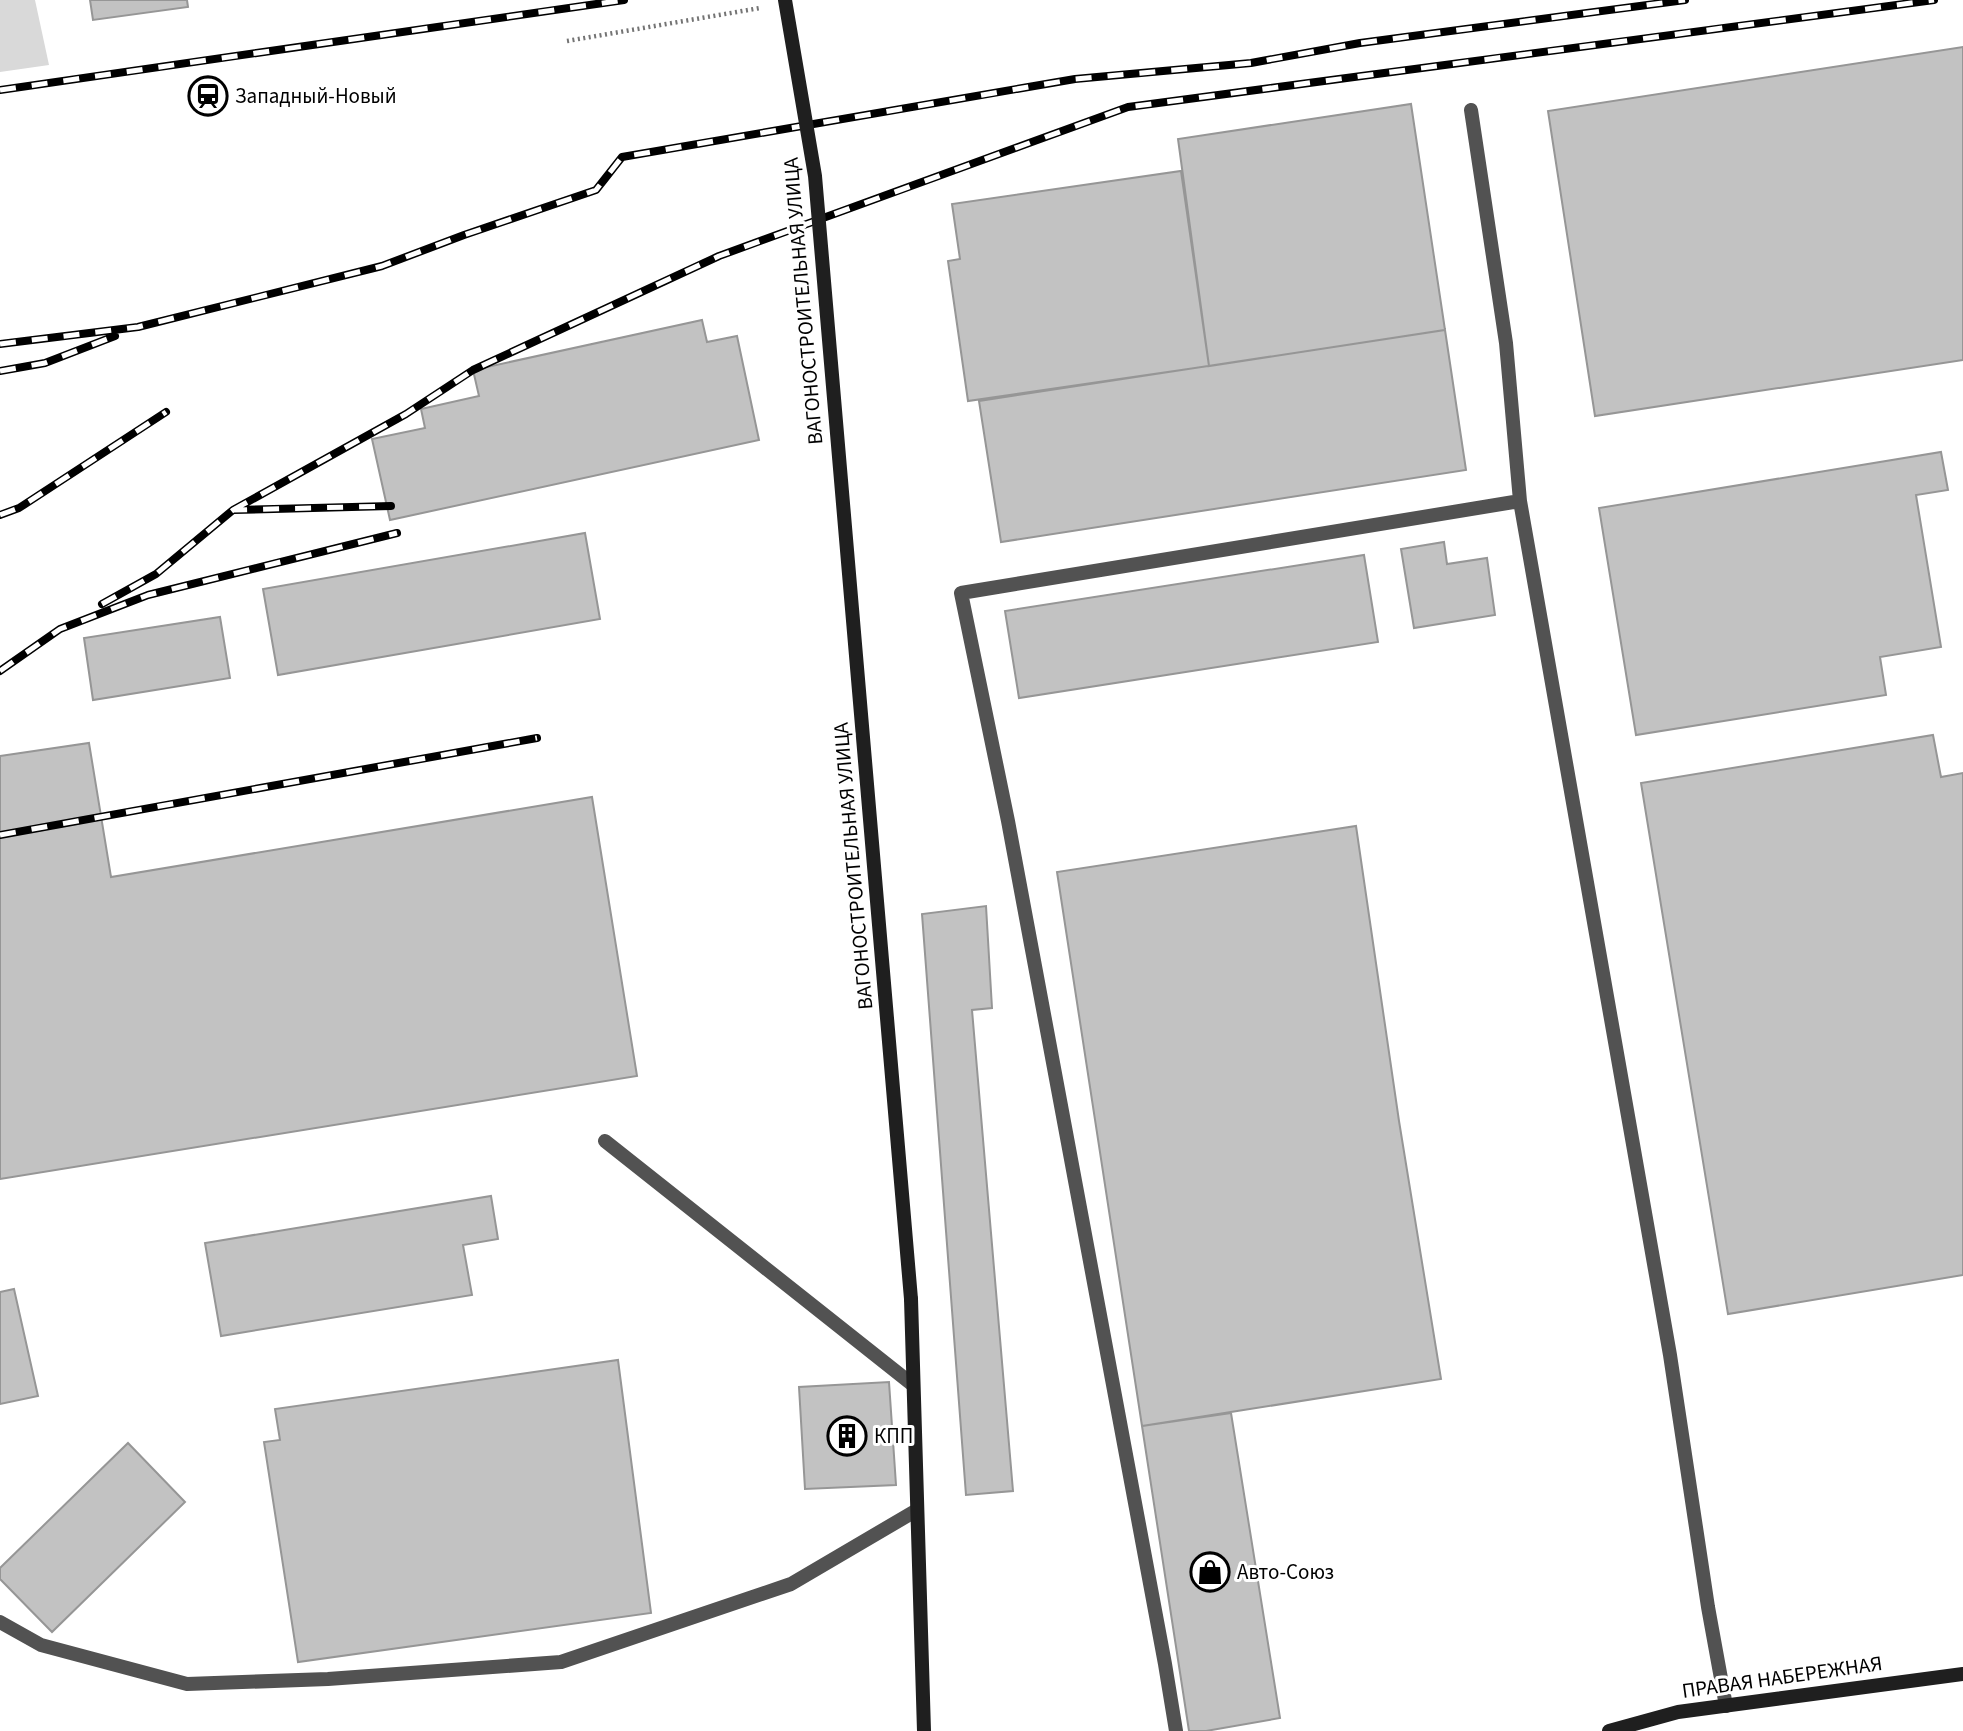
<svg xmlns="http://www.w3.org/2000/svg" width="1963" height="1731" font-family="'Source Sans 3',sans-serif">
	<rect width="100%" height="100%" fill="#fff"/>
	<path fill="#d9d9d9" d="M0,0H35L49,65L0,72Z"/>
	<path fill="#c2c2c2" stroke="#969696" stroke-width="2" d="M90,0H187L188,7L93,20Z
		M1963,47V360L1595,416L1548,111Z
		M1411,104L1445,330L1209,366L1178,139Z
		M1181,171L1209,366L968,401L948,261L960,259L952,204Z
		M702,320L707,342L737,336L759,440L390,520L372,439L425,428L421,409L479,396L473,370Z
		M1445,330L1466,470L1001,542L979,401Z
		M1941,452L1948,490L1916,495L1941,647L1880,657L1886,695L1636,735L1599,508Z
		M585,533L600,619L278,675L263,589Z
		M1444,542L1447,564L1487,558L1495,615L1414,628L1401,549Z
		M1364,555L1378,642L1019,698L1005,611Z
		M220,617L230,678L93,700L84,638Z
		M1933,735L1941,777L1963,773V1275L1728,1314L1641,783Z
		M89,743L111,877L592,797L637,1076L0,1179V756Z
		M1356,826L1399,1121L1441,1379L1142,1426L1057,872Z
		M986,906L992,1008L972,1010L1013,1491L966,1495L922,914Z
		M491,1196L498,1239L463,1245L472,1295L221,1336L205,1243Z
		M14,1289L38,1396L0,1404V1292Z
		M618,1360L651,1613L298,1662L264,1442L280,1440L275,1409Z
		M889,1382L896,1485L805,1489L799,1387Z
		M1231,1413L1280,1718L1206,1731H1189L1142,1426Z
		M128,1443L185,1502L52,1632L0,1579V1568Z"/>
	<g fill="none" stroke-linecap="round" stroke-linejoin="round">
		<path stroke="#747474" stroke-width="4.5" stroke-dasharray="2 3.5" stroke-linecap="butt" d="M567,41L760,8"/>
		<path stroke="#525252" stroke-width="14" d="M1471,110L1506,343L1520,501L1670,1355L1708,1607L1726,1706
			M605,1141L913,1385
			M0,1622L41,1645L187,1684L328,1679L561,1662L791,1584L917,1510
			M1176,1731L1165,1664L1008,821L961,593L1520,501"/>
		<path stroke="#1f1f1f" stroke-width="14" d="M911,1299L924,1731
			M1609,1731L1678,1712L1963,1674"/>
		<g stroke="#000" stroke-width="8">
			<path id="rail" d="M0,90L624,0
				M0,344L138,327L382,266L464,235L596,190L622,157L1075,79L1251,63L1360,43L1685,0
				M0,371L45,363L115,336
				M233,510L406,414L473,370L719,256L1128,107L1934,0
				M0,515L19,508L166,412
				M102,604L156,574L233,510L391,506
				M0,671L60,629L148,595L397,533
				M0,835L537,738"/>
		</g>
		<use href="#rail" stroke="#fff" stroke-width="5" stroke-dasharray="16" stroke-linecap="butt"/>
		<path stroke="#1f1f1f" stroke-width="14" d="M785,0L815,176L911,1299"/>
	</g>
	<defs>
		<g id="station-ring" transform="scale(2.0125)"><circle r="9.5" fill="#fff" stroke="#000" stroke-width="1.5"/><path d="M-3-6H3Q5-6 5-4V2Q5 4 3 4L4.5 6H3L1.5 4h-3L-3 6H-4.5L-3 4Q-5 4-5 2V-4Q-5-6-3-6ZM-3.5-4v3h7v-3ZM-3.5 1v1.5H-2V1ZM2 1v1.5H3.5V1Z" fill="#000"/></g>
		<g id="building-ring" transform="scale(2.0125)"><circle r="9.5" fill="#fff" stroke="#000" stroke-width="1.5"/><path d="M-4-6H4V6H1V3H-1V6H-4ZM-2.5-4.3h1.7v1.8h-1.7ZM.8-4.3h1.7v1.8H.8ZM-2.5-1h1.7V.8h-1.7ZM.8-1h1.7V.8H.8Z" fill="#000"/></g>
		<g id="shop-ring" transform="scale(2.0125)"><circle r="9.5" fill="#fff" stroke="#000" stroke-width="1.5"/><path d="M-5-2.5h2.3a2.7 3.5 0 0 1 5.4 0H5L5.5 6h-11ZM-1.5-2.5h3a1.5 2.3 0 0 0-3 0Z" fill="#000"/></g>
	</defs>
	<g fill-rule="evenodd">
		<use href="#station-ring" x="208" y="96"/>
		<use href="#building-ring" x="847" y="1436"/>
		<use href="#shop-ring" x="1210" y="1572"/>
	</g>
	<g text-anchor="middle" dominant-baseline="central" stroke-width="6" stroke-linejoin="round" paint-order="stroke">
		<g font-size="21" fill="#000" stroke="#fff" text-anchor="start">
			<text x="235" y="96">Западный-Новый</text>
			<text x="874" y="1436">КПП</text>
			<text x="1237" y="1572">Авто-Союз</text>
		</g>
		<g font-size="21" fill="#000" stroke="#fff">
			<text transform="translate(803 301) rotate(-95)">ВАГОНОСТРОИТЕЛЬНАЯ УЛИЦА</text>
			<text transform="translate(853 866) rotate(-95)">ВАГОНОСТРОИТЕЛЬНАЯ УЛИЦА</text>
			<text transform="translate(1782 1677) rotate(-8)">ПРАВАЯ НАБЕРЕЖНАЯ</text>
		</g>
	</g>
</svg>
